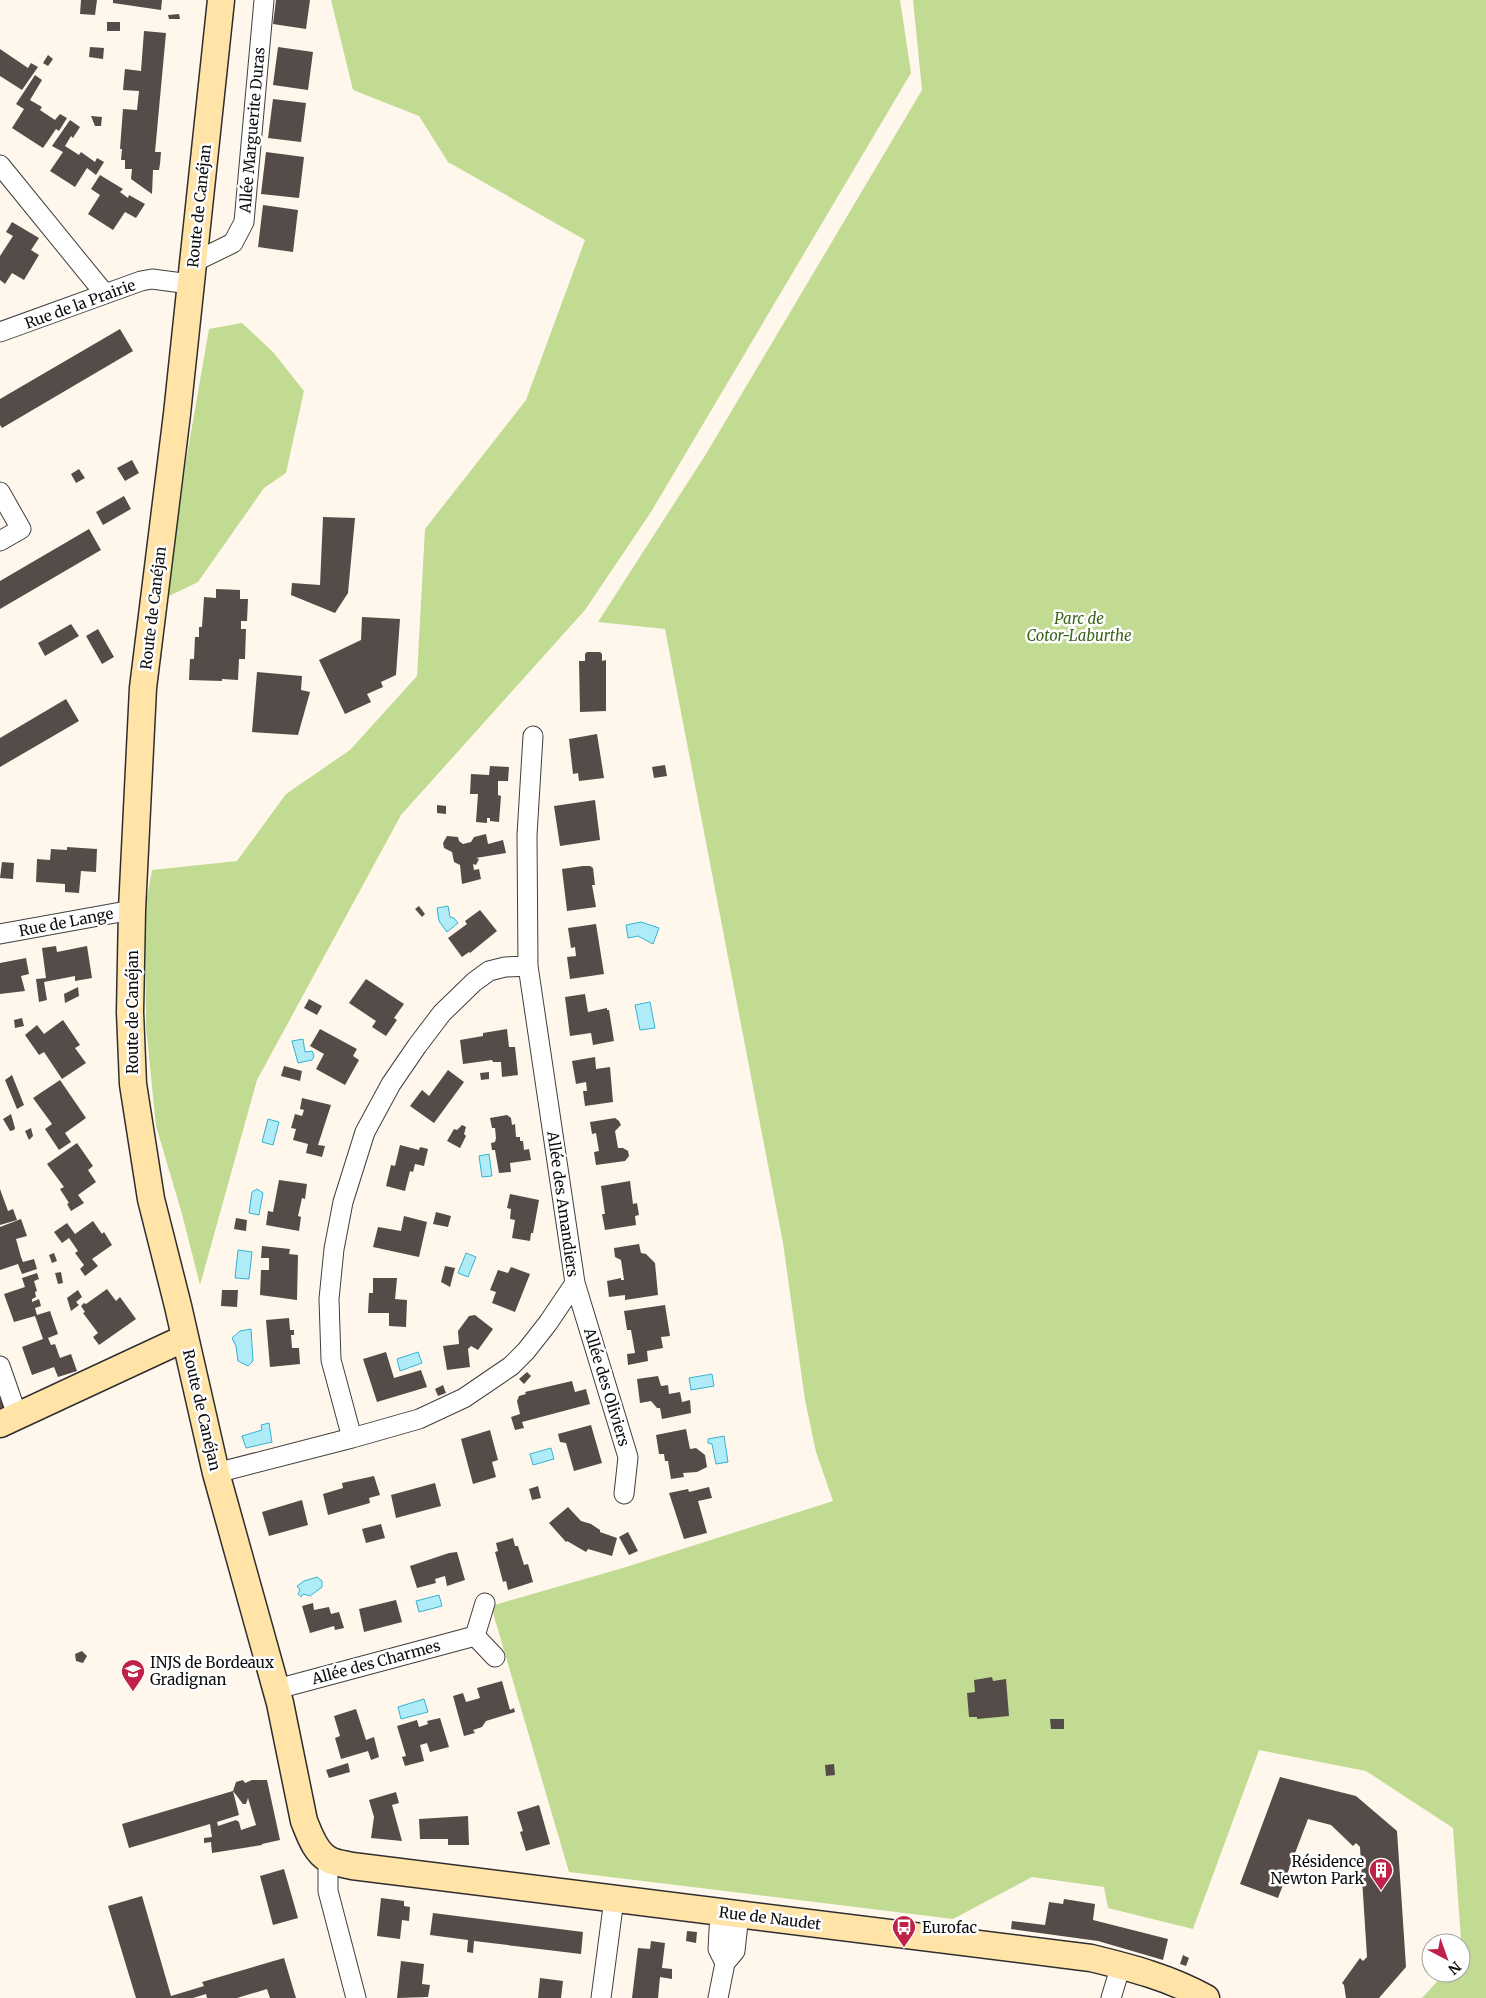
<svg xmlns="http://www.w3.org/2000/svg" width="1486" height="1998" font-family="Merriweather,serif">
	<rect width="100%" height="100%" fill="#fff7ec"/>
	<path fill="#c2db93" d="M331,0H900L911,73L651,512L585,610L401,815L257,1080L200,1285L182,1214L156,1126L146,1027L145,909L152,870L237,861L286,794L350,750L417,676L425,529L526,400L585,240L448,162L419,116L353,90Z
		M913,0H1486V1998H1422L1445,1973H1461L1462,1954L1453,1828L1366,1771L1259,1750L1193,1929L1108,1908L1104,1887L1032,1877L953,1919L569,1872L491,1606L623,1568L833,1501L816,1452L805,1400L783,1243L665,629L598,622L706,454L922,90Z
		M242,323L273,352L304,391L286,473L264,488L198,582L167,597L186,461L209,329Z"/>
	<path fill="#afecf8" stroke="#34b3d1" d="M448,906L450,917L454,918L458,923L447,932L439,921L437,908Z
		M641,922L659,928L653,944L638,936L628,938L626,925Z
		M650,1002L655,1028L640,1030L635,1005Z
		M303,1039L305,1052L312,1051L314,1056L312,1060L298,1063L292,1041Z
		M268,1119L279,1122L273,1145L262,1142Z
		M489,1154L492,1176L482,1177L479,1156Z
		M257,1189L263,1193L259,1215L249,1213L252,1192Z
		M238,1250L252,1252L249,1279L235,1278Z
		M466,1253L476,1257L468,1277L458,1273Z
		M251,1329L253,1361L248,1366L238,1361L236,1346L232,1338L240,1331Z
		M418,1352L422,1363L400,1371L397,1359Z
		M712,1374L714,1386L691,1390L689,1378Z
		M269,1423L272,1442L246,1448L242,1436L262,1430L261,1425Z
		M724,1436L728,1462L716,1464L712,1444L708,1443V1439Z
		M551,1448L554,1459L533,1465L530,1454Z
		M317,1577L322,1581V1587L310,1596L303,1594L301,1597L298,1594L300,1590L297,1586L304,1581Z
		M439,1595L442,1606L419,1612L416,1601Z
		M424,1699L428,1712L401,1719L398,1707Z"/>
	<path fill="#554b48" d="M81,0H97L95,15L80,14Z
		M113,0H162L161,10L113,3Z
		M276,0H310L306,29L273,24Z
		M179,14L180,19H169L168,15Z
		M107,22H120V31H107Z
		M144,31L166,33L155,152H161L160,164L159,170H153L152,194L131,179L132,169H125V160H121L122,149H120L123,109L137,110L139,91L123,90L125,69L141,71Z
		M90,47L104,48L103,59L89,57Z
		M278,47L313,52L308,90L273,85Z
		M0,49L28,68L31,63L38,67L22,90L0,76Z
		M48,55L53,59L48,66L43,63Z
		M35,75L42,80L30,100L42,107L40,110L55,120L60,114L67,118L59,131L56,129L43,148L12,128L24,109L16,104Z
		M273,99L306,103L301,142L268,138Z
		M91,116L102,117L101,126H95Z
		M70,120L80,127L73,138L71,136L65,146L79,155L81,152L95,162L97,158L104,162L96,175L87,168L75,187L50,171L63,152L52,146Z
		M266,152L304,157L299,198L261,194Z
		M100,175L123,189L120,192L128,198L129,195L145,204L136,218L125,212L113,230L88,214L100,195L91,189Z
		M263,205L298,210L293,252L258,247Z
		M12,222L39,238L31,250L39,255L24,280L12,273L5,284L0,280V256L13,236L6,232Z
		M120,329L133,351L2,428L0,425V399Z
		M132,460L139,473L125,481L117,468Z
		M79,469L85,478L76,483L71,474Z
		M124,496L131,509L103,525L96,512Z
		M323,517L355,518L348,593L335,613L291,595L292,583L320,585Z
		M89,529L101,550L0,609V581Z
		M216,589L240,590V599H248L247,621H241V629H246L245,659H239L238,680L222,679V681L189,680L190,659H194L195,637H199V627H202L204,597L216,598Z
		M362,617L400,619L396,675L381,682L383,687L367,694L371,702L345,714L319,660L361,640Z
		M71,624L79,636L45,656L38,643Z
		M98,629L114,657L102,664L86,636Z
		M587,652H600L602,654V661L606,660V711L580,712L579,661H585V654Z
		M257,672L302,676L301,690L310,692L298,735L252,732Z
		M66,699L79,721L0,767V738Z
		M597,734L604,778L579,781L578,773L573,774L569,739Z
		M665,765L667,776L654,778L652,767Z
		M490,766L509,767L508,781H498V795L501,796L499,822L490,821V818H487V823L476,822L478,794H470L471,774L489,775Z
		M595,800L600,840L560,846L554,806Z
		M437,805L446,806V814L437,813Z
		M486,834L488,844L503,840L506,853L476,858L479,859L476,865L473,864L474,870L479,869L481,879L462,884L460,865L454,862L452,852L444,848L443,843L447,836L458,837L459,841L463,844L471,842L474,837Z
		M67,847L97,849L96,872L81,871L79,893L65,892V884L36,882L37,859L50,860L51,849L67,850Z
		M2,862L14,863L13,879L0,878Z
		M583,866H590L593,868L595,885H592L596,907L567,911L562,869Z
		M419,906L425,914L422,917L415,909Z
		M480,910L497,931L470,953L469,952L462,957L448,938L467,924L465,921Z
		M596,924L604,974L570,979L567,957L576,956L575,947L571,948L568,928Z
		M56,946L57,952L87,946L92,978L75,981V976L44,982L47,1000L39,1002L36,979L46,978L42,948Z
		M26,958L29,974L21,976L25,991L0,994V963Z
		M366,979L404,1004L394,1018L397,1020L386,1036L372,1027L376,1021L349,1003Z
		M78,987L79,996L65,1003L64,994Z
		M585,994L588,1012L607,1008V1010H609L614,1041L593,1045L591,1033L570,1036L565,997Z
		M309,999L322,1006L317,1015L304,1008Z
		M22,1018L24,1026L15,1028L14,1020Z
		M63,1020L80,1045L75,1048L86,1063L62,1079L44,1052L39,1055L25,1035L37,1025L44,1034Z
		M320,1029L357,1049L353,1056L359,1060L345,1085L316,1069L324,1054L310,1046Z
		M507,1029L509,1047H515L518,1075L502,1077L501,1062H493L492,1060L463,1064L460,1040L483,1036V1033Z
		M595,1057L596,1069L610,1067L613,1102L585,1106L583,1091H587L586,1082L576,1084L572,1061Z
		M284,1066L302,1071L300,1081L281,1076Z
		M448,1070L464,1082L434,1123L410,1106L422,1090L429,1096Z
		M489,1072V1079L481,1080L480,1073Z
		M12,1075L24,1105L17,1109L5,1080Z
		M60,1080L86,1118L65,1133L71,1142L59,1150L45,1129L52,1124L33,1098Z
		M302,1098L331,1105L318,1145L325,1146L322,1157L306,1153L308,1144L293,1140L296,1129L291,1128L295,1114L302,1116L304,1110L300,1109Z
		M11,1114L15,1128L14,1130L10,1131L3,1119Z
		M507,1115L511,1118L512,1125L515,1124L516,1137H520V1141H523L524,1150L529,1149L531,1160L510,1163L511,1172L499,1173L495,1150H492L491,1143L495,1142L496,1138L495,1128H492L490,1118Z
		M615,1118L619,1121L621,1125L615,1131L618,1148H623L628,1151L629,1156L625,1161L596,1165L594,1152L599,1151L596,1133L592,1134L590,1122Z
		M462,1125L466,1127L464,1134L466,1136L460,1148L447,1141L454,1129L457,1130Z
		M31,1128L33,1136L29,1140L25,1131Z
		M77,1143L93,1166L88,1170L96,1182L78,1195L84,1203L71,1211L67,1204L69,1203L60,1189L64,1187L47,1164Z
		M400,1145L419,1150L420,1147L428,1149L424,1166L415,1164L413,1172L410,1171L405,1191L386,1186L391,1165L395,1166Z
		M279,1180L307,1184L305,1199L302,1198L298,1216L301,1217L299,1231L266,1225L268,1211L273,1212Z
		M630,1181L633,1204L637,1203L639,1215L635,1216L636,1225L605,1230L602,1214H605L601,1186Z
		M0,1189L8,1211L13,1209L17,1220L0,1225Z
		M510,1194L539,1200L533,1233H531L530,1241L512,1238L515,1220L510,1219L511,1209L507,1208Z
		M436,1212L451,1216L448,1227L433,1224Z
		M404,1216L427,1222L419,1257L373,1247L378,1227L401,1231Z
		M236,1218L247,1220L246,1231L234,1229Z
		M21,1219L27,1236L16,1239L21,1257L23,1262L34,1259L37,1269L22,1274L18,1264L0,1270V1227Z
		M93,1221L102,1234L104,1232L112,1245L92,1259L98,1266L85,1276L80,1269L84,1265L75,1253L78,1251L69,1238L62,1243L54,1232L67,1223L75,1234Z
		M639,1244L641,1253L646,1254L655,1263L658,1295L625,1300V1295L609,1297L607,1281L621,1278V1280H624L621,1260L615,1257L614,1248Z
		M262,1246L290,1249L289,1254L298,1255L297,1300L260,1295L261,1270H269V1258H261Z
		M54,1253L57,1261L52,1263L49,1255Z
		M445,1266L455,1268L450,1287L441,1282Z
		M511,1267L530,1274L515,1312L492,1303L496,1292L490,1290L498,1270L508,1273Z
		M61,1272L63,1283L58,1284L55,1273Z
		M37,1273L39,1279L34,1281L37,1291L35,1292L36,1297L32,1299V1302L39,1299L41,1306L35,1308L37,1315L50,1311L58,1334L48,1338L51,1345L55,1344L60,1358L71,1354L77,1371L58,1377L54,1367L32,1375L22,1347L43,1339L35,1316L14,1322L4,1294L25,1287L22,1278Z
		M373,1278H397L395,1299L407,1300L406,1327L389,1326V1313H368L369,1293H373Z
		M107,1289L116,1301L120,1297L136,1319L99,1345L93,1337L98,1333L83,1313L85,1312L81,1306L84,1303L86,1304Z
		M78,1290L82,1297L76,1302L79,1305L71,1311L67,1298Z
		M222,1290H238L237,1307L221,1306Z
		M665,1305L670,1336L661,1337L663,1348L647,1351L648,1361L628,1365L627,1354L635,1353L631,1330H627L624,1311Z
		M475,1315L493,1329L478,1350L471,1346L468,1349L470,1367L447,1370L443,1346L459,1344L458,1331L469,1316Z
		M289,1318L290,1330H294V1335H291L292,1348H299L300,1364L270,1367L266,1320Z
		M386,1352L394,1378L421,1370L427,1387L377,1402L363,1359Z
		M527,1372L531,1376L524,1384L519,1379Z
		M658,1376L661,1386L668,1385L669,1394L680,1392L682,1402L690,1400L691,1413L662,1419L660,1408H657L651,1401L640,1403L637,1379Z
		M572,1381L575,1392L586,1389L590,1404L522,1422L524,1428L515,1430L511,1417L520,1414L517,1401L519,1396L526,1394L525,1392Z
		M443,1385L446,1393L438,1396L435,1389Z
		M4,1396L7,1406L0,1408V1397Z
		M591,1425L602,1463L574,1471L566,1443L560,1442L558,1434Z
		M686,1429L690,1449L696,1448L705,1455L707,1467L697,1472L683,1473L684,1477L671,1479L668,1461H665L664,1454H659L656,1435Z
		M490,1430L498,1460L492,1462L496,1477L473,1484L461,1439Z
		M374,1476L380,1495L369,1498L370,1503L328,1515L323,1494L343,1488L342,1483Z
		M435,1483L441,1506L396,1518L391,1495Z
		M538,1486L541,1498L532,1500L529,1489Z
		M709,1487L712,1498L698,1501L707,1533L684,1539L669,1493L688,1489L689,1492Z
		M302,1500L308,1525L269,1536L262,1512Z
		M568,1507L581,1521L591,1524L600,1530V1532L617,1538L612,1556L588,1549L586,1552L567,1541L566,1542L549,1523Z
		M381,1524L385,1538L366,1543L362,1529Z
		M628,1532L638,1551L629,1555L619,1537Z
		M513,1538L515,1546H518L524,1565L528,1564L533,1582L508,1590L506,1581L503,1582L495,1552L498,1551L496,1543Z
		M457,1552L465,1580L447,1586L445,1576L435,1579L436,1583L417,1588L410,1566L449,1553Z
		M396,1600L402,1622L364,1632L359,1609Z
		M313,1603L314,1610L329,1607L331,1614L339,1612L344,1628L335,1630L334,1626L310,1633L302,1606Z
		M82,1651L87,1656L83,1663L76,1661L75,1654Z
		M992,1677L993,1681L1006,1679L1009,1716L977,1719V1717H969L967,1693L975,1692L974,1680Z
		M502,1681L510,1710L514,1708L515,1712L486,1721L482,1727L473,1730L475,1733L464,1736L453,1696L463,1693L466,1702L480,1698L477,1688Z
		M356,1709L366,1740L374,1737L379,1757L371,1760L368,1751L341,1759L335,1738L340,1736L334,1716Z
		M440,1718L449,1747L430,1752L427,1743L420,1745L424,1761L405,1766L402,1757L406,1756L397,1726L417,1720L419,1727L428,1724L427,1721Z
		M1050,1719H1064V1729H1051Z
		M348,1763L350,1772L329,1778L326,1770Z
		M834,1764L835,1775L826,1776L825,1765Z
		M1280,1777L1356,1796L1397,1831L1406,1967L1379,1998H1346L1344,1985L1342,1983L1360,1958L1363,1961L1367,1957L1360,1847L1356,1843L1353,1846L1331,1825L1308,1819L1278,1898L1240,1884Z
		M243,1780L245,1783L252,1780H267L280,1840L262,1844V1845L212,1853L211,1842L204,1843V1838L212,1837L210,1824L129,1848L122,1824L233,1791L239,1815L217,1822L218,1826L236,1820L239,1822L241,1830L256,1825L248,1798L246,1804H243L233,1791L236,1782Z
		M396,1792L399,1803L392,1805L402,1841L371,1838L374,1817L369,1800Z
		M539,1805L550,1844L526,1851L520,1832L523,1831L517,1812Z
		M468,1816L469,1845H448V1839H420L419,1819Z
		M284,1869L298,1918L273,1925L260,1876Z
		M142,1896L171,1996L204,1986L202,1982L284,1958L296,1998H270L267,1989L237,1998H207L206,1994L193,1998H136L108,1906Z
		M381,1898L404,1901V1906L410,1907L409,1921L402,1920L400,1939L377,1936Z
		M1064,1899L1095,1904L1093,1920L1168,1939L1163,1960L1098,1941L1011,1929L1012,1921L1045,1925L1049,1902L1063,1904Z
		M433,1913L583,1932L581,1954L474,1941L473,1953L467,1952L468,1940L430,1935Z
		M687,1931L697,1932L696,1943L686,1941Z
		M651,1941L665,1943L662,1968L672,1969V1979L660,1977L658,1998H632L638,1948L650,1949Z
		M1183,1955L1189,1958L1186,1966L1180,1964Z
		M401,1961L424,1964L422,1984L430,1985L428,1997L397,1998Z
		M540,1978L563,1981L561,1998H538Z"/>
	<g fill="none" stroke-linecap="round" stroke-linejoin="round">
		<g stroke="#3f3f3f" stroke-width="21">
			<path id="street" d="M0,165L105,294
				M192,263L233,243L244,222L264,0
				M0,332L141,281L152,279L190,284
				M0,492L21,529L0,541
				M0,934L132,910
				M575,1283L628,1457L624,1494
				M0,1366L17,1415
				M352,1438L331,1360L329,1299L334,1249L343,1202L365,1132L391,1084L417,1046L442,1013L474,982L489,971L505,967L528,966
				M216,1473L352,1438L419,1419L464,1398L511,1366L526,1351L548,1323L575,1283L528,966L527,835L533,736
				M475,1636L485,1603
				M277,1689L475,1636L495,1657
				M328,1859V1891L356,1998
				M720,1912L718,1949L725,1963
				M601,1998L614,1899
				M718,1998L725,1963L735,1951L739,1914
				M1111,1998L1121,1965"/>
		</g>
		<g stroke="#2e2e2e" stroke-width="29">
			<path id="secondary" d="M221,0L177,414L143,688L132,910L130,1012L133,1084L151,1199L178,1306L216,1473L280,1703L304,1821C309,1833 315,1852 328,1859C334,1863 344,1864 352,1866L1091,1958C1132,1968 1170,1978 1206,1998
				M0,1424L185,1338"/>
		</g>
		<use href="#street" stroke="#fff" stroke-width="19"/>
		<use href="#secondary" stroke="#ffe3a7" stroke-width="26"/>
	</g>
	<defs>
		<g id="school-pin" transform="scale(1.25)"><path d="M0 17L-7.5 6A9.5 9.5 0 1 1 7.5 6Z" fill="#c02149" stroke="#fff"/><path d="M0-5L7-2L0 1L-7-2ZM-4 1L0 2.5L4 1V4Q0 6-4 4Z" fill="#fff"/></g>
		<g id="building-pin" transform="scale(1.25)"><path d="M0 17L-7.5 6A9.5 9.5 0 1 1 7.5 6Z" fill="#c02149" stroke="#fff"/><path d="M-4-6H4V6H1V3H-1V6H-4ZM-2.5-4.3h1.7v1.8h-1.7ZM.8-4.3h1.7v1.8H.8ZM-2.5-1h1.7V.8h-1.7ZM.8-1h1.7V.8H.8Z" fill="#fff"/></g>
		<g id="bus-pin" transform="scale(1.25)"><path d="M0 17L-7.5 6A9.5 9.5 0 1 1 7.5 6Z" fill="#c02149" stroke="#fff"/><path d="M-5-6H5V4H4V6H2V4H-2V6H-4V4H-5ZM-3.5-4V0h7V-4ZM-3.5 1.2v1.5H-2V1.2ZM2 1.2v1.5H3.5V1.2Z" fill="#fff"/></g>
	</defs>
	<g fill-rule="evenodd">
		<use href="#school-pin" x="133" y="1671"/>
		<use href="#building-pin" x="1381" y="1870"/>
		<use href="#bus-pin" x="904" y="1927"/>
	</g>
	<g text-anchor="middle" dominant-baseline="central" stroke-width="5" stroke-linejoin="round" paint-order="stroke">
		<g font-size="15" fill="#0c0c0c" stroke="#fff">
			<text transform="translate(252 130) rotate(-85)">Allée Marguerite Duras</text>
			<text transform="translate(199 206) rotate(-84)">Route de Canéjan</text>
			<text transform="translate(80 304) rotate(-20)">Rue de la Prairie</text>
			<text transform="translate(153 608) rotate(-83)">Route de Canéjan</text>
			<text transform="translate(66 922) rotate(-11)">Rue de Lange</text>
			<text transform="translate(132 1012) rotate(-90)">Route de Canéjan</text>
			<text transform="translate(563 1204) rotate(82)">Allée des Amandiers</text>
			<text transform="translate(607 1387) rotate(73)">Allée des Oliviers</text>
			<text transform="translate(202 1410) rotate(77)">Route de Canéjan</text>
			<text transform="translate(376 1662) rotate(-15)">Allée des Charmes</text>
			<text transform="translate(770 1918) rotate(7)">Rue de Naudet</text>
		</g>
		<g font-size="15" font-style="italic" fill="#3a661b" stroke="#fff">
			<text x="1079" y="618">Parc de<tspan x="1079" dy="17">Cotor-Laburthe</tspan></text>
		</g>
		<g font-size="15" fill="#0c0c0c" stroke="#fff" text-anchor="start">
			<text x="150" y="1662">INJS de Bordeaux<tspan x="150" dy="17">Gradignan</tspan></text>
			<text x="1364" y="1861" text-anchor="end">Résidence<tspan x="1364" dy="17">Newton Park</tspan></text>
			<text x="922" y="1927">Eurofac</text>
		</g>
	</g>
	<g transform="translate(1446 1958) rotate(139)"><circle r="24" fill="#ffffff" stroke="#9e9e9e"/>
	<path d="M0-4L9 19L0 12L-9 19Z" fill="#c02149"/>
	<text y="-8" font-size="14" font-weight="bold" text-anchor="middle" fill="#0c0c0c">N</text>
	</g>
</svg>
